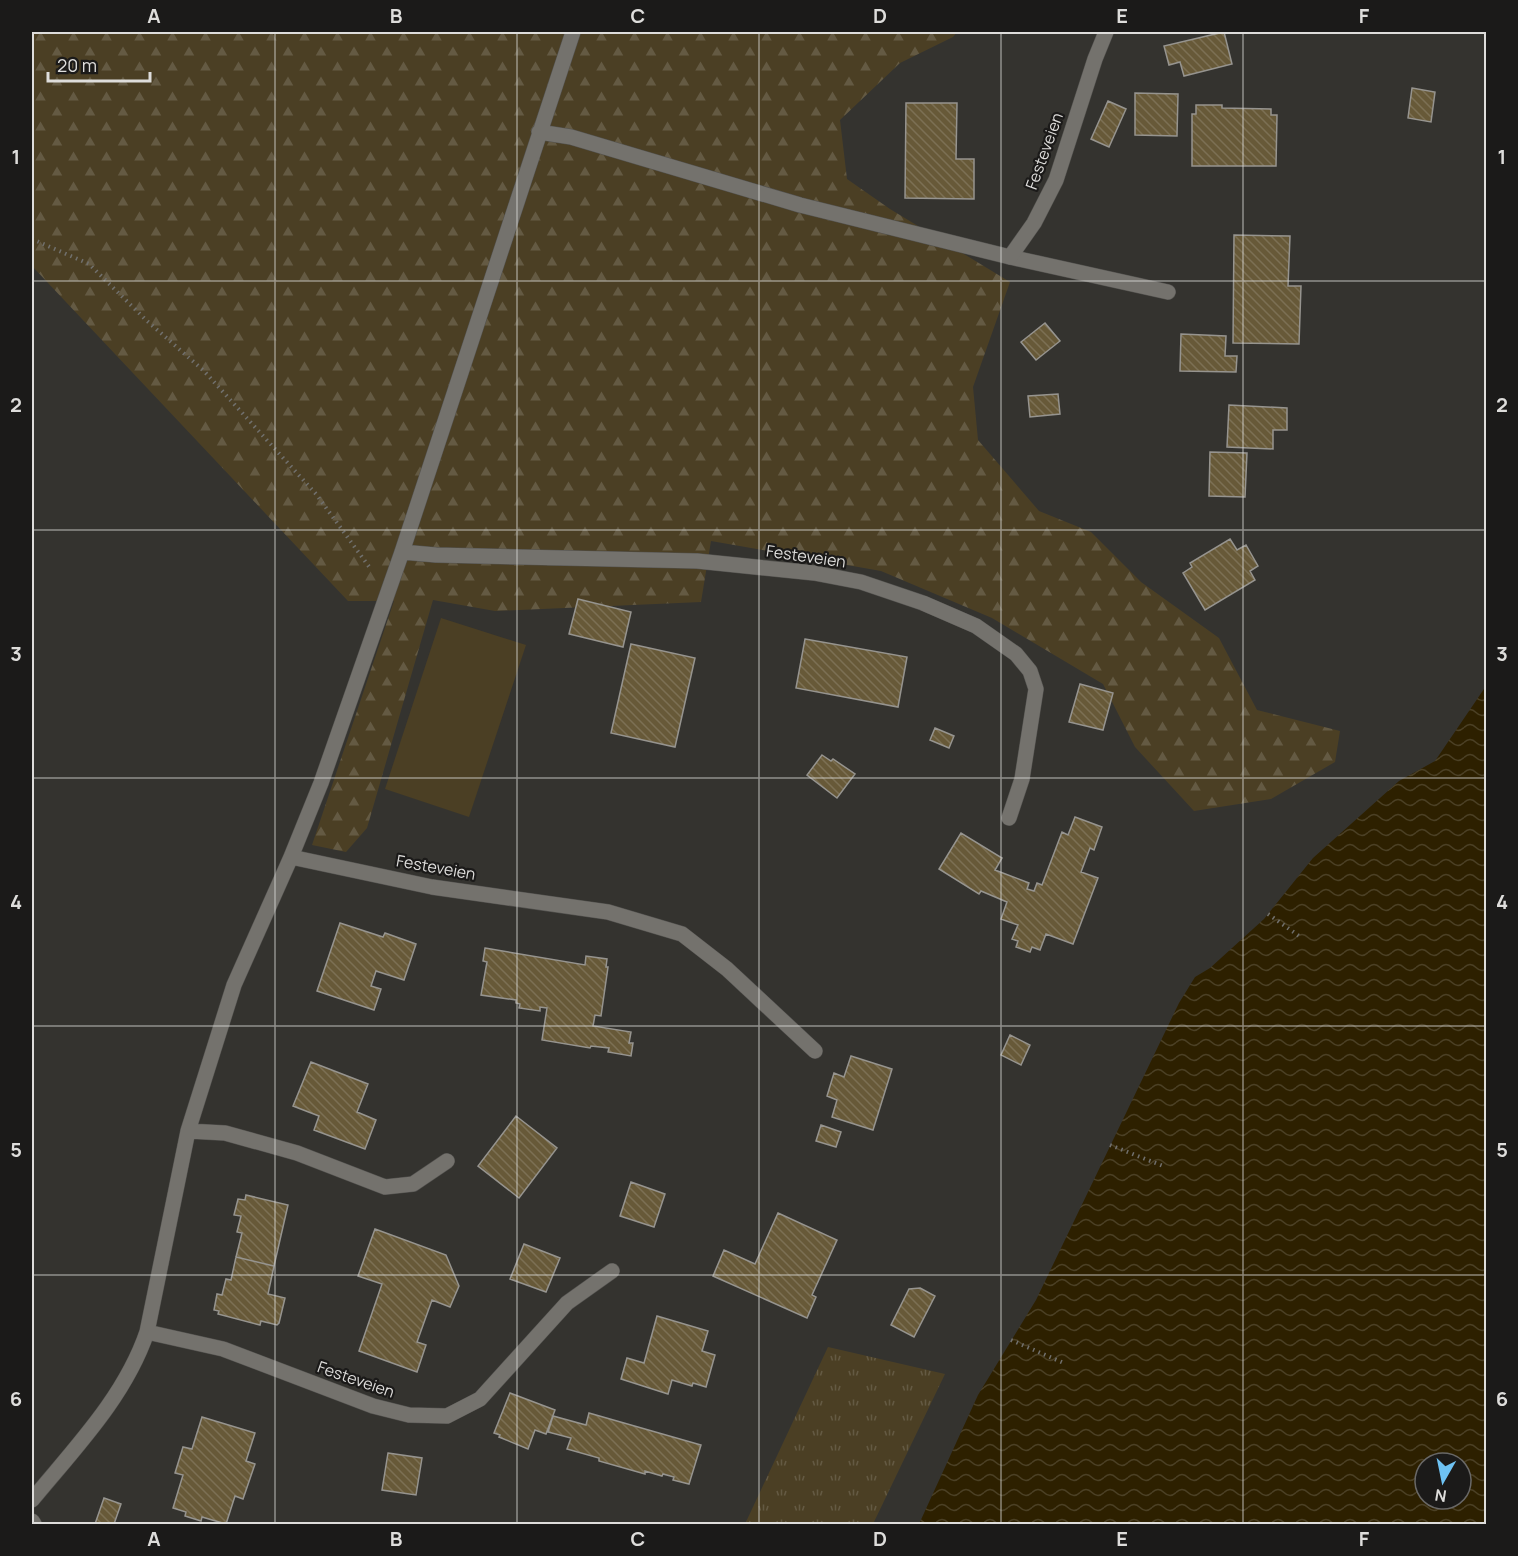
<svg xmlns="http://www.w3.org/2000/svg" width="1518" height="1556" font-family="Manrope,sans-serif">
	<defs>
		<pattern id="grass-tufts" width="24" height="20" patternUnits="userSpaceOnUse" patternTransform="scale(1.5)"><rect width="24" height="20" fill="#4b3f24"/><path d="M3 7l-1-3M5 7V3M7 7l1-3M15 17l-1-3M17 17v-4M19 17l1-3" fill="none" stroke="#645a43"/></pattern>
		<pattern id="forest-firs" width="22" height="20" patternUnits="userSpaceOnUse" patternTransform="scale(1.5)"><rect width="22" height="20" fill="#4b3f24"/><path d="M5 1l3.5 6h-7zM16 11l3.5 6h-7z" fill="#645a43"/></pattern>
		<pattern id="water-waves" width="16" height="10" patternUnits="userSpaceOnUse" patternTransform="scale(1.5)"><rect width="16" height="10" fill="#2d2000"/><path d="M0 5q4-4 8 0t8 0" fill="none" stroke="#4b4025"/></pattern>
		<pattern id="building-back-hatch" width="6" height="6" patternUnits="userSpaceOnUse" patternTransform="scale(1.5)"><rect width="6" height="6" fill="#675938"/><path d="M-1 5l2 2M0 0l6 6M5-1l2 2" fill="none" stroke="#7c7054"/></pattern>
	</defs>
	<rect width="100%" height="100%" fill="#34332f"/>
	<path fill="url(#grass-tufts)" d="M828,1347L945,1374L873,1524H745Z"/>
	<path fill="url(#forest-firs)" d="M32,32H957L953,37L900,63L840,120L847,179L890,209L1010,282L973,387L978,440L1039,511L1091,532L1141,582L1219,638L1257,710L1340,731L1335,762L1271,799L1194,811L1135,747L1103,684L992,618L881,571L711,541L701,602L495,611L433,600L367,828L346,852L312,845L394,601H348L32,266Z"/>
	<path fill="#4b3f24" d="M441,618L526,645L469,817L385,789Z"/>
	<path fill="url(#water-waves)" fill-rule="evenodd" d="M1486,686V1524H919L978,1395L1036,1300L1179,1003L1195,977L1210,968L1264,919L1313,858L1399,781L1435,761ZM1425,1463H1461V1499H1425Z"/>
	<path fill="url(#building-back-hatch)" stroke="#96948f" stroke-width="1.5" d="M1224,32L1232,64L1184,76L1180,62L1169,65L1164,46Z
		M1412,88L1435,92L1431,122L1408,118Z
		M1135,93L1178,94L1177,136L1135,135Z
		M1108,101L1126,109L1109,147L1091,139Z
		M906,103H957L956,159H974V199L905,198Z
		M1196,105H1222V108L1271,109V115H1277L1276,166H1192V114H1196Z
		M1234,235L1290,236L1288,286H1301L1299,344L1233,343Z
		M1045,323L1060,341L1036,360L1021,342Z
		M1181,334L1226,336L1225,356H1237L1236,372L1180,371Z
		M1058,394L1060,414L1030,417L1028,396Z
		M1229,405L1287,408V430H1273V449L1227,447Z
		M1210,452L1247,453L1245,497L1209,496Z
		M1230,539L1237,550L1246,545L1258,566L1250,571L1255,580L1205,610L1183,573L1192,567L1190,563Z
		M578,599L631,612L623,647L569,634Z
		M805,639L907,657L898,707L796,688Z
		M631,644L695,658L675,747L611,733Z
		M1080,684L1113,693L1103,730L1069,722Z
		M935,728L954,736L949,748L930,740Z
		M822,755L831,761L833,759L855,774L837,798L807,775Z
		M1075,817L1102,827L1094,850L1090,848L1081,872L1098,878L1073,944L1046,934L1040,950L1032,947L1030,952L1016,947L1018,941L1012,939L1018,925L1001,919L1007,902L981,891L979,894L939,869L961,833L1002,858L995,870L1029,883L1027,889L1034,891L1037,883L1042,885L1062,832L1068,835Z
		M340,923L383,937L385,933L416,944L404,980L376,971L371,986L381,989L374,1010L317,991Z
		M485,948L585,965L586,956L607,959L606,967H608L601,1016L595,1015L593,1026L631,1032L629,1043H633L631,1056L608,1052L609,1048L591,1046L590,1048L542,1040L547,1008L540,1007V1011L519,1008L520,1004L516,1003V1000L481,995L487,962L483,961Z
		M1010,1035L1030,1045L1021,1065L1001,1055Z
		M851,1056L892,1069L873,1130L832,1117L837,1100L827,1096L834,1073L844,1077Z
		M311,1062L368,1084L357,1112L376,1120L365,1149L314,1130L319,1116L293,1106Z
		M516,1116L557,1148L519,1198L478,1166Z
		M821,1125L841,1132L836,1147L816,1141Z
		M631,1182L665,1194L654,1227L620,1216Z
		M246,1195L288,1205L274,1266L236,1257L242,1233L237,1232L241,1216L234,1215L238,1199L245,1200Z
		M778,1213L837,1240L812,1295L816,1297L807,1318L713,1276L724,1250L755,1264Z
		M375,1229L446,1255L459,1286L450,1307L432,1300L417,1342L426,1345L417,1372L359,1351L382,1284L358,1276Z
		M524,1244L560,1258L546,1292L510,1279Z
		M236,1257L274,1266L268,1294L285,1298L279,1323L277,1325L261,1321L260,1325L218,1314L219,1311L214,1310L217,1294L222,1295L226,1279L231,1280Z
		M920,1288L935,1296L914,1337L891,1325L909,1289Z
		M657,1316L708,1331L702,1351L715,1355L706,1387L693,1383L692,1386L672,1380L668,1394L621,1379L627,1358L644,1363Z
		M510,1393L555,1410L546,1434L535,1430L528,1449L499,1437L500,1435L494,1433Z
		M589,1413L701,1445L689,1484L673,1480L674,1477L663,1474L662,1476L645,1471V1474L599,1461V1458L567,1449L571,1438L548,1432L553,1416L586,1425Z
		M202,1417L255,1433L246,1461L255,1464L243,1499L235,1496L226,1524L202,1517L201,1521L185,1516L186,1512L173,1508L183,1475L175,1473L183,1447L192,1449Z
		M388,1453L422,1458L416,1495L382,1490Z
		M104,1498L121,1504L114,1524H95Z"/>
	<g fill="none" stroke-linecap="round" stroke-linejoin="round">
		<g stroke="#52514e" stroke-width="16">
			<path id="lane" d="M1010,257L1168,292"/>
		</g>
		<g stroke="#52514e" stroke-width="16">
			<path id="street" d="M539,132L571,137L800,205L1010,257L1034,223L1056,180L1095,59L1106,32
				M402,552L436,555L697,561L814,573L861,582L923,603L976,626L1016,654L1030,671L1036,689L1022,779L1009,818
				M291,857L432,887L608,912L682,934L727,969L815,1051
				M188,1131L225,1133L297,1153L385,1187L413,1184L447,1161
				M147,1332L223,1349L373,1406L409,1415L447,1416L480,1399L567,1303L612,1271
				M32,1500C74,1449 125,1397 147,1332L188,1131L234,985L291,857L321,783L402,552L573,32
				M32,1521L34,1524"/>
		</g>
		<path stroke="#71706d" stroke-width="4" stroke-dasharray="1.5 4.5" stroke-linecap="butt" d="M32,239L89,264L146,320L204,371L316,494L370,568
			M1268,914L1302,938
			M1110,1145L1163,1166
			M1011,1340L1066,1364"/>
		<use href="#lane" stroke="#74726d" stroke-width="15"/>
		<use href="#street" stroke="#74726d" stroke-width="15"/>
	</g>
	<path fill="none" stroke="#dedddb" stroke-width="1.5" stroke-opacity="0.55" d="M275,32V1524M517,32V1524M759,32V1524M1001,32V1524M1243,32V1524M32,281H1486M32,530H1486M32,778H1486M32,1026H1486M32,1275H1486"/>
	<g text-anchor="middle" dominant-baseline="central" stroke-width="4.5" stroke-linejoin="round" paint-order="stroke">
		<g font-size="16" fill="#dedddb" stroke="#1b1a19">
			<text transform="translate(1044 151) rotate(-70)">Festeveien</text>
			<text transform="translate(806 556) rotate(8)">Festeveien</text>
			<text transform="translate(436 867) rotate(10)">Festeveien</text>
			<text transform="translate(356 1379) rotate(19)">Festeveien</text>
		</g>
	</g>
	<rect width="1518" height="1556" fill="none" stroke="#1b1a19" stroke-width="66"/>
	<g transform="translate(1443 1481) rotate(189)"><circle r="28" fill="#1b1a19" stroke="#696867" stroke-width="1.5"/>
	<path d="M0-4.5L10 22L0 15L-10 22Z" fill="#6ec2f3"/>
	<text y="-9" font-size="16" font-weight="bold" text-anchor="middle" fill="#dedddb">N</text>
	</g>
	<path d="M48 72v9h102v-9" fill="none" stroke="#dedddb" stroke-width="3"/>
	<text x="57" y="72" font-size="18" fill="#dedddb" stroke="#1b1a19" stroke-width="4.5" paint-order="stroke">20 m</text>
	<rect x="33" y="33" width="1452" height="1490" fill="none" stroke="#dedddb" stroke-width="2"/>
	<g font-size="20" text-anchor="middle" font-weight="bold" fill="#dedddb">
		<text x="154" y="23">A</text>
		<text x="396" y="23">B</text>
		<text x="638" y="23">C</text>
		<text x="880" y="23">D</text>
		<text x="1122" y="23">E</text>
		<text x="1364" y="23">F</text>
		<text x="16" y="164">1</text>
		<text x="1502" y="164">1</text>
		<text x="16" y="412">2</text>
		<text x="1502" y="412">2</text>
		<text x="16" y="661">3</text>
		<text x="1502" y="661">3</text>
		<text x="16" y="909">4</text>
		<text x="1502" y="909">4</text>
		<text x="16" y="1157">5</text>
		<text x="1502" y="1157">5</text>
		<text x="16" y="1406">6</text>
		<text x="1502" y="1406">6</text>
		<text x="154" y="1546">A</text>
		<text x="396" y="1546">B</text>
		<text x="638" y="1546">C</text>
		<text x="880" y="1546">D</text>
		<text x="1122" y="1546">E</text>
		<text x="1364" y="1546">F</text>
	</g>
</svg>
